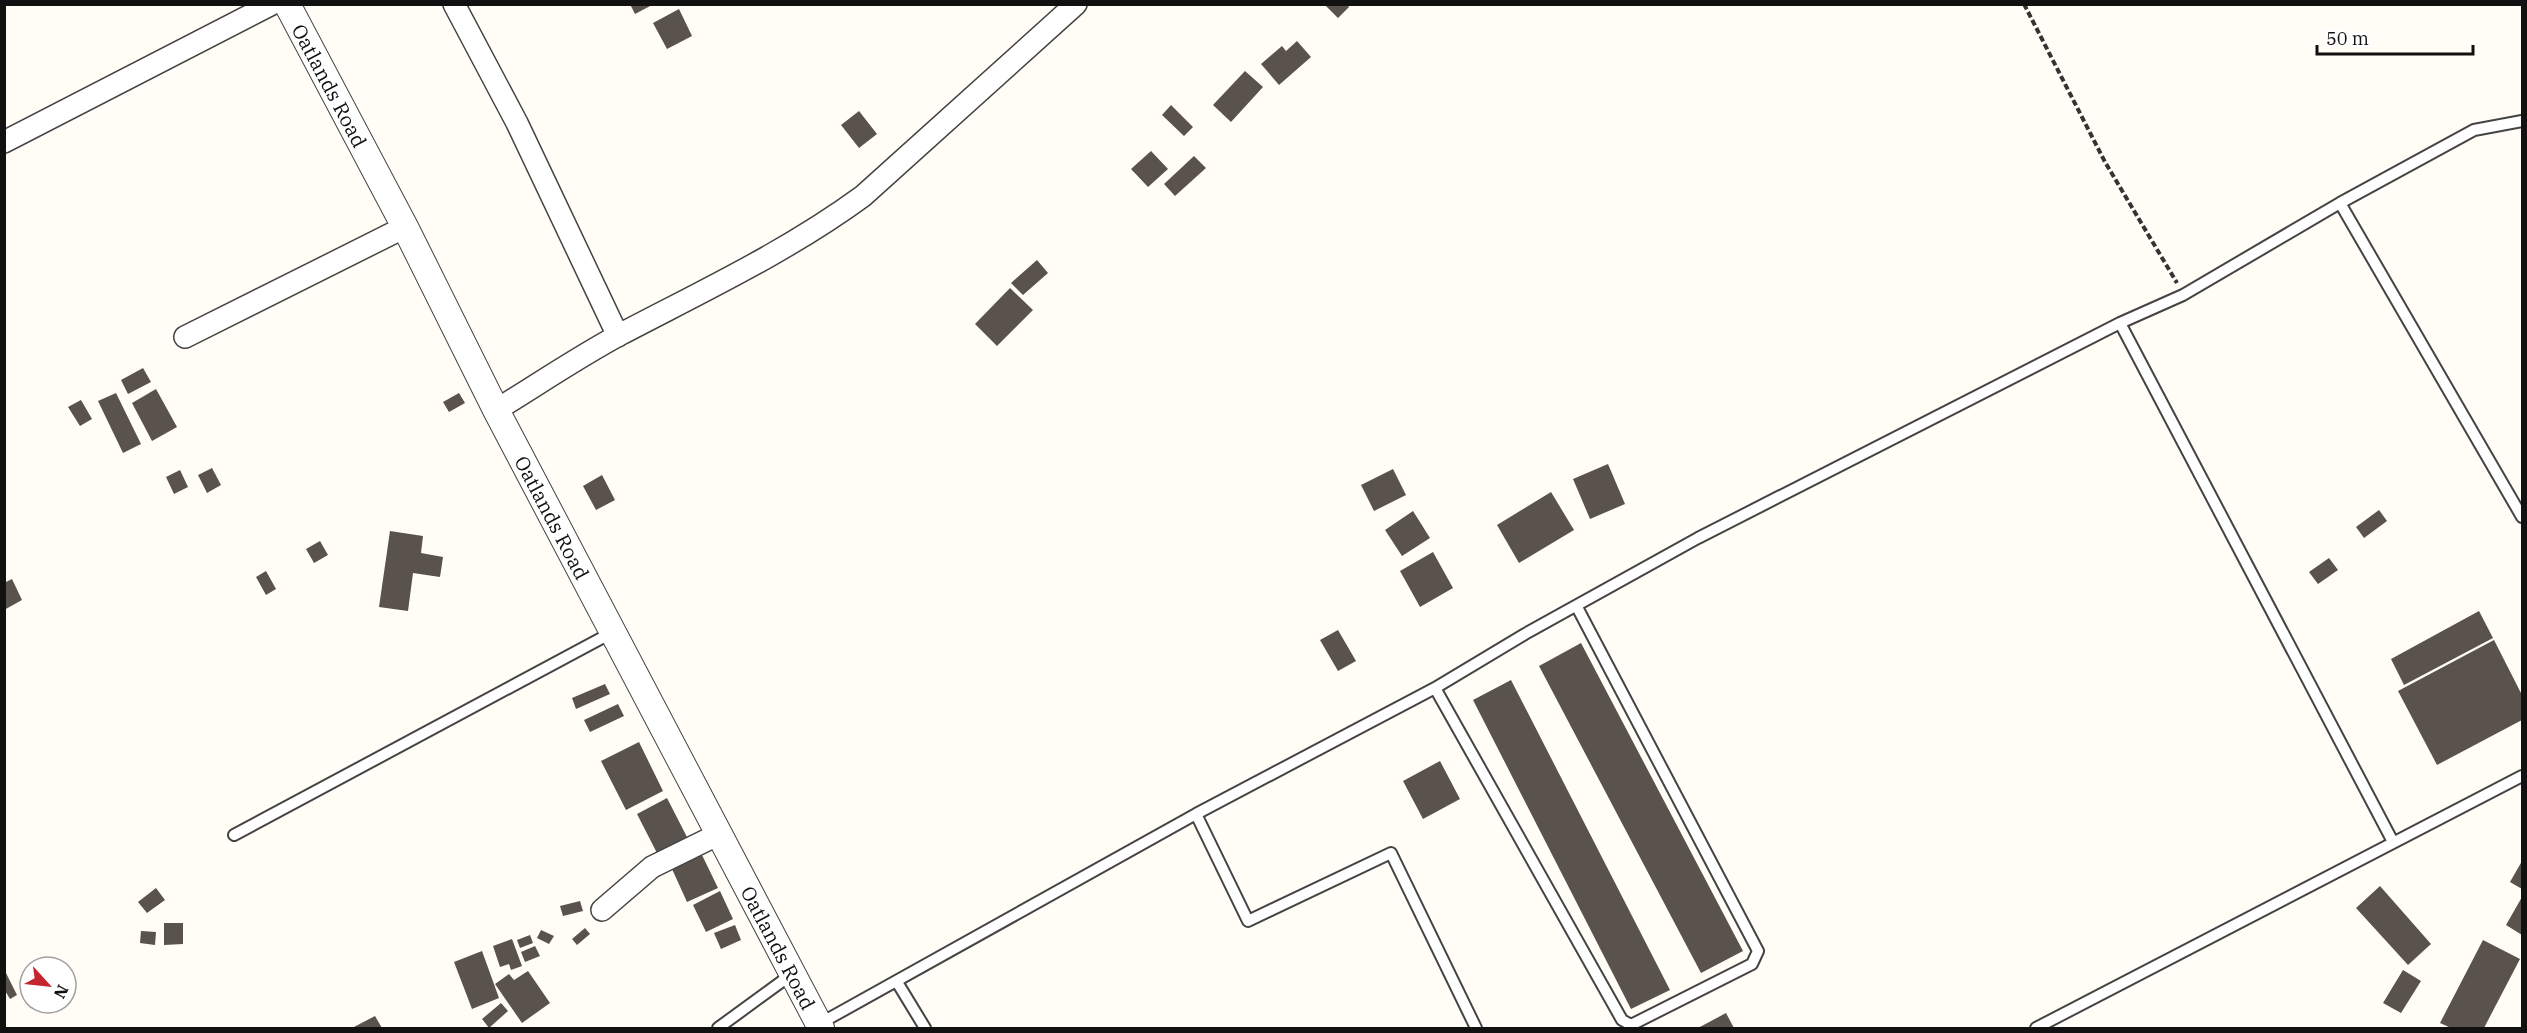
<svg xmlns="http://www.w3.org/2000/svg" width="2527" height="1033" font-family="'IBM Plex Serif',serif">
	<rect width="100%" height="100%" fill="#fffdf5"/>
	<path fill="#5a524d" d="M630,4H654L635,14Z
		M1324,4H1347L1349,7L1338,18Z
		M679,9L692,36L667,49L653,23Z
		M1297,41L1311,57L1279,85L1261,64L1282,46L1286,51Z
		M1245,71L1263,87L1231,122L1213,105Z
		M1171,105L1193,127L1184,136L1162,115Z
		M859,111L877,134L859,148L841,125Z
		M1151,151L1168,169L1148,187L1131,169Z
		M1194,156L1206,168L1175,196L1164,184Z
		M1037,260L1048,273L1023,295L1011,283Z
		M1010,288L1033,310L997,346L975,324Z
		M143,368L151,382L128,394L121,380Z
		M156,389L177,427L152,441L132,403Z
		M116,393L141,444L123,453L98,401Z
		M459,393L465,403L449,412L443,402Z
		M81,400L92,419L80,426L68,407Z
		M1608,464L1625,504L1590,519L1573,479Z
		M212,468L221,485L207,493L198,475Z
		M1393,469L1406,495L1374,511L1361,485Z
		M180,470L188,487L174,494L166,477Z
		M602,475L615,500L596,510L583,486Z
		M1551,492L1574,530L1519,563L1497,525Z
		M2379,510L2387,521L2364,538L2356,527Z
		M1413,511L1430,538L1402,556L1385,530Z
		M390,531L423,536L421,553L443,557L440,577L413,573L408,611L379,607Z
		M320,541L328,555L314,563L306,549Z
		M1433,552L1453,588L1420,607L1400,571Z
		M2329,558L2338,570L2318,584L2309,572Z
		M266,571L276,589L266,595L256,577Z
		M12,579L22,600L4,610V583Z
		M2479,611L2493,638L2404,685L2391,659Z
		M1338,630L1356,661L1338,671L1320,640Z
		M2494,640L2522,695V720L2437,765L2398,691Z
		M1581,643L1743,951L1701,973L1539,666Z
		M1511,680L1670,990L1631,1009L1473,700Z
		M605,684L610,694L576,709L572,698Z
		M618,704L624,716L590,732L584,720Z
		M639,742L663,791L626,810L601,761Z
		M1440,761L1460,799L1423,819L1403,781Z
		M667,798L688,839L658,855L637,814Z
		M702,855L718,888L687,902L672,869Z
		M2522,861V889L2510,882Z
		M2380,886L2431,944L2408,965L2356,908Z
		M156,888L165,900L147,913L138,902Z
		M720,891L733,919L706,932L693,905Z
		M2522,897V935L2506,925Z
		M580,901L583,911L563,916L560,906Z
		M164,923H183V944L164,945Z
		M735,925L741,940L721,949L714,933Z
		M585,928L590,934L577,945L572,939Z
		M541,930L554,936L549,944L537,938Z
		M141,931L156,932L155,945L140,943Z
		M530,935L533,943L520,948L517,940Z
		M512,939L522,966L511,970L509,964L500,967L493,946Z
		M2483,940L2520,959L2484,1028H2451L2440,1023Z
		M535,946L540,956L525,962L521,952Z
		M482,951L499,998L472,1009L454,962Z
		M4,969L17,995L10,999L4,989Z
		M2403,970L2421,981L2401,1013L2383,1003Z
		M528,971L550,1003L522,1023L495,984L509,974L514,980Z
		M501,1003L508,1011L489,1028L482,1019Z
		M1726,1013L1734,1028H1698Z
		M375,1016L382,1028H352Z"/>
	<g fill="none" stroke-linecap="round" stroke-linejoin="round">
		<g stroke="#444" stroke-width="14">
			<path id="service" d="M2340,203L2522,517
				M2120,323L2393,842
				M1435,688L1622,1020L1631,1025L1752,964L1758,951L1577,607
				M1196,814L1248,921L1391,853L1476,1028
				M234,835L613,632
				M897,982L925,1028
				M819,1024L1196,814L1435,688L1525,634L1698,538L2120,323L2183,295L2340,203L2474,130L2522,121
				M718,1028L792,974
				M2036,1028L2522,776"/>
		</g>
		<g stroke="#444" stroke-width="24">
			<path id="minor" d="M454,4L517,123L618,336
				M4,142L272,4
				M185,337L405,227
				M496,410C537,385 578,357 621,334C703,291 788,251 863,196L1076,4
				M602,910L652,867L719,834"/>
		</g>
		<g stroke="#444" stroke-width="28">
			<g id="tertiary">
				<path id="s1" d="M287,4L405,227L496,410L821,1028"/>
			</g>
		</g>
		<path stroke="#333" stroke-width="4" stroke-dasharray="6 3" stroke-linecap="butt" d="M2024,4L2105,162L2177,283"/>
		<use href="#service" stroke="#fff" stroke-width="10"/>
		<use href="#minor" stroke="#fff" stroke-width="21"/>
		<use href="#tertiary" stroke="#fff" stroke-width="26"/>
	</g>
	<g text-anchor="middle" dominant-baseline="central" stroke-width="6" stroke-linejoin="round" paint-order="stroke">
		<g font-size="20" fill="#111" stroke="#fff">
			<text stroke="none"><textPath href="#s1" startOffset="92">Oatlands Road</textPath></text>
			<text stroke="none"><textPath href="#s1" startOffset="578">Oatlands Road</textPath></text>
			<text stroke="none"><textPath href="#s1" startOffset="1064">Oatlands Road</textPath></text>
		</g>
	</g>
	<rect width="2527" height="1033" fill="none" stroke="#111111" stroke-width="12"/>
	<g transform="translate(48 985) rotate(117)"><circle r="28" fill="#ffffff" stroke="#a0a0a0" stroke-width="1.5"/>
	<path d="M0-4.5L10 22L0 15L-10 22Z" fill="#c4262e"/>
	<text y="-9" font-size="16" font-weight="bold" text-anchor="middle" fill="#111111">N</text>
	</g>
	<path d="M2317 45v9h156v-9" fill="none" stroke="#111111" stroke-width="3"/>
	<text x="2326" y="45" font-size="18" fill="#111111" stroke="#ffffff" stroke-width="4.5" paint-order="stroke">50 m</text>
</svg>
